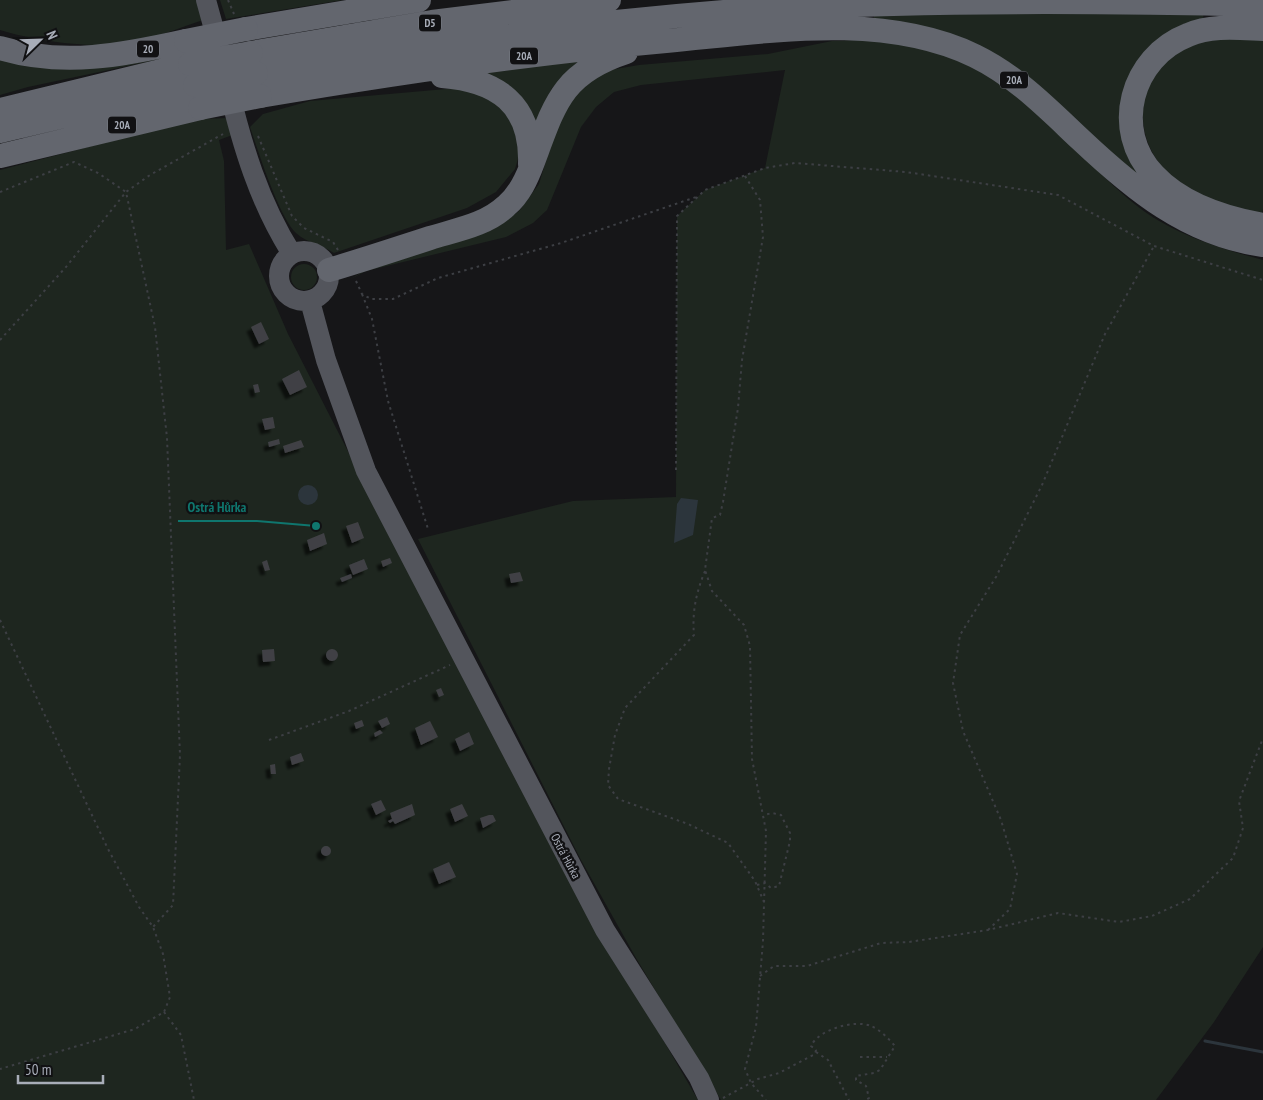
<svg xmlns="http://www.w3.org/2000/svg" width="1263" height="1100" font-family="'PT Sans Narrow',sans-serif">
	<defs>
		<filter id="shadow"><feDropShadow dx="-4.5" dy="4.5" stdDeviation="1" flood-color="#0009"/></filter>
	</defs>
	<rect width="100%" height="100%" fill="#161618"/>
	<path fill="#1e261f" d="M0,0H198L203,20C180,28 156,37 133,42C96,50 36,41 0,30Z
		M220,0H343L226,19Z
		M1203,12L1204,24L1127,89L1159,195L1042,91L874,21V14Z
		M1263,38V209L1261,218C1239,212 1195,197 1177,182C1120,135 1137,56 1209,39C1226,35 1246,38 1263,38Z
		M862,40C893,42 937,47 965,60C1033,93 1081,163 1141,209C1176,235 1222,249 1263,260V947L1214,1022L1156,1100H721L636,958L581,860L418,539L573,501L676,497L677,216L705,190L765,168L785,70L641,85L614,92L596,107L581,127L547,210L533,223L506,237L366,271L349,280L369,268L501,224L519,211L539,184L564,101L598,72L639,65L768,54L832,41Z
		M175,53V56L28,87L0,95V56Z
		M577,59V63L552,88L535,129C525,94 512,88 481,72Z
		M446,89H465L504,105L522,145L515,169L496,192L467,208L334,253C322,245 307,243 296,233C279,217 258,151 250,127L263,114L310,101Z
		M231,118L235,134L219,140L224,161L226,250L249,244L288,334L451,653L647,1012L698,1100H0V170L195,119Z
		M291 277a13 13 0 1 1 26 0a13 13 0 1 1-26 0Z"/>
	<path fill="#2c353c" d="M298 495a10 10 0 1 1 20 0a10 10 0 1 1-20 0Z
		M681,498L698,500L693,535L674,543L677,504Z"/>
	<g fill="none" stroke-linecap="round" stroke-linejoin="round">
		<path stroke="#2c353c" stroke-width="3" d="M1205,1041L1263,1052"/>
	</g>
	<path fill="#404145" filter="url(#shadow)" d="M261,322L269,339L259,344L251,327Z
		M299,370L307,387L290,395L282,379Z
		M258,384L260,392L255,393L253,385Z
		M273,417L275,428L265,430L262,419Z
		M279,439L280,444L269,447L268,442Z
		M301,440L304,447L285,453L283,446Z
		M358,522L364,538L352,543L346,526Z
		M324,533L327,544L310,551L307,540Z
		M390,558L392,563L383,567L381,561Z
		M364,559L368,569L353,575L349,565Z
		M267,560L270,570L265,571L262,562Z
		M520,572L523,581L511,583L509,574Z
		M351,574L352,578L342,582L340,578Z
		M274,649L275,661L263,662L262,650Z
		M326 655a6 6 0 1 1 12 0a6 6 0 1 1-12 0Z
		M441,688L444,695L439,697L436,690Z
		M387,717L390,724L382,728L378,721Z
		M362,720L364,726L356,729L354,723Z
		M430,721L438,737L421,745L415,728Z
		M380,730L383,733L375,737L374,733Z
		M469,732L474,744L460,751L455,739Z
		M301,753L304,761L292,765L290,757Z
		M275,764L276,774H271L270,765Z
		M381,800L386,810L376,815L371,804Z
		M412,804L415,815L395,824L393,821L390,823L388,821L392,819L390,813Z
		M462,804L468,816L455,822L450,809Z
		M489,815H493L496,821L483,828L480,818Z
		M321 851a5 5 0 1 1 10 0a5 5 0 1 1-10 0Z
		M449,862L456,877L439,884L433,869Z"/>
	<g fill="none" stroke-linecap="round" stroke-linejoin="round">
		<path stroke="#3d3f44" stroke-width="2" stroke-dasharray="2.5 4" stroke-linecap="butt" d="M228,0L234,14
			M258,136L292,216L304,228L333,242L338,250
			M745,176L760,200L763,237L742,360L738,408L723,502L720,515L712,518L705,570L712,591L744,625L750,646L752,759L766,831L763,941L756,1027L745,1069L751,1083L766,1100
			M0,192L74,162L98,173L126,192L155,327L167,438L180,755L173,905L153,927
			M356,281L362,294L371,299H393L438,278L561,243L696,197
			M362,294L372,319L388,401L428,529
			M0,340L66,267L126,192L150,175L223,134
			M676,470L677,216L705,190L765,168L795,163L906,172L1058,195L1154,246L1263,280
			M705,571C696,593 692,612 694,635L625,708L615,735L609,769L608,785L618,799L688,824L728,843L755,881L764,902
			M0,620L107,847L139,907L153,927L163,954L170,997L164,1012L135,1029L0,1069
			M269,740L349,711L450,665
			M757,885L765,883L771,888L779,886L790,841V833L781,815L772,813L764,815
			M988,930L1010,909L1017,874L1001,820L963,731L953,683L960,635L996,577L1042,485L1105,334L1154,246
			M760,976L774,966H807L881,943L909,942L988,930L1058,913L1119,922L1152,916L1190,899L1233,858L1243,828L1239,801L1263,738
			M164,1012L181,1035L194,1100
			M816,1052L828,1060L849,1100
			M860,1057H887
			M723,1098L758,1079L779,1073L815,1054L816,1050L811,1046C818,1030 854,1019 871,1026C879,1029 889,1039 895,1046L880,1070L874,1073L856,1076V1080L866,1086L869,1098L866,1100"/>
		<path stroke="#53555c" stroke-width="20" d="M206,0L220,51
			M228,86C242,145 259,202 292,254
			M279 276a25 25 0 1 1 50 0a25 25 0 1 1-50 0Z
			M310,301L326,360L366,471L605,930L699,1078L709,1100"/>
		<path stroke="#63666e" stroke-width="24" d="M246,29L419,0
			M1263,29C1238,28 1211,25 1188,35C1131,57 1111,130 1154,175C1182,205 1224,218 1263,225
			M0,48C63,67 123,55 186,41
			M251,53L432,22L609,0
			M256,73C430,43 604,19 780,8C941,0 1102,1 1263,5
			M442,76C497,80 532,104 530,164
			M260,96C395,73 530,53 666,41C765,32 882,11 975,56C1016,76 1047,108 1080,139C1133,189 1188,235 1263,245
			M0,110L190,64
			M0,131L195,85
			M0,156L200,108
			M329,270C363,260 396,249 430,238C456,230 486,225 506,206C520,194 527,178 533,162C555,103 562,73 626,52"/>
		<path stroke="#63666e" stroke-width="24" d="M186,41L246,29
			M190,64L251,53
			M195,85L256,73
			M200,108L260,96"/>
	</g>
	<g text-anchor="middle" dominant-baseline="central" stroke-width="4.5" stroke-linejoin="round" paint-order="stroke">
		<g fill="#111113" stroke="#7b7e86" stroke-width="1">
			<rect x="419" y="14.5" width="22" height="17" rx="4"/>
			<rect x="137" y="40.5" width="22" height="17" rx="4"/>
			<rect x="510" y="47.5" width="28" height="17" rx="4"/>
			<rect x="1000" y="71.5" width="28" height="17" rx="4"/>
			<rect x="108" y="116.5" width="28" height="17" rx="4"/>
		</g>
		<g font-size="11" font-weight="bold" fill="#a8adb8">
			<text x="430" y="23">D5</text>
			<text x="148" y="49">20</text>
			<text x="524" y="56">20A</text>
			<text x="1014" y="80">20A</text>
			<text x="122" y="125">20A</text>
		</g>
		<g font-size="12" fill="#a8adb8" stroke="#111113">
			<text transform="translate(566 856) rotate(62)">Ostrá Hůrka</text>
		</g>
	</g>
	<path fill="none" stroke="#0f766e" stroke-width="2" d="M316 526L257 521H178"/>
	<circle fill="#0f766e" stroke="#111113" stroke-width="2" cx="316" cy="526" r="5"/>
	<g font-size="14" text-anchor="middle" font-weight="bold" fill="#0f766e" stroke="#111113" stroke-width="4.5" stroke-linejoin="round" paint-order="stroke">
		<text x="217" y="512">Ostrá Hůrka</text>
	</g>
	<g transform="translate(40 40) rotate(67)" stroke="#111113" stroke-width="4" paint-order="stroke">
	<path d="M0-4L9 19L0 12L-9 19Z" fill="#a8adb8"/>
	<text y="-8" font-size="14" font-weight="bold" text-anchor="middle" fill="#a8adb8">N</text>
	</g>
	<path d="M18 1075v8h85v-8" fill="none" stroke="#a8adb8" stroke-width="2.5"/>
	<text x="25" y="1075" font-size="15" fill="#a8adb8" stroke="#111113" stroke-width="4" paint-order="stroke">50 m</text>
</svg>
